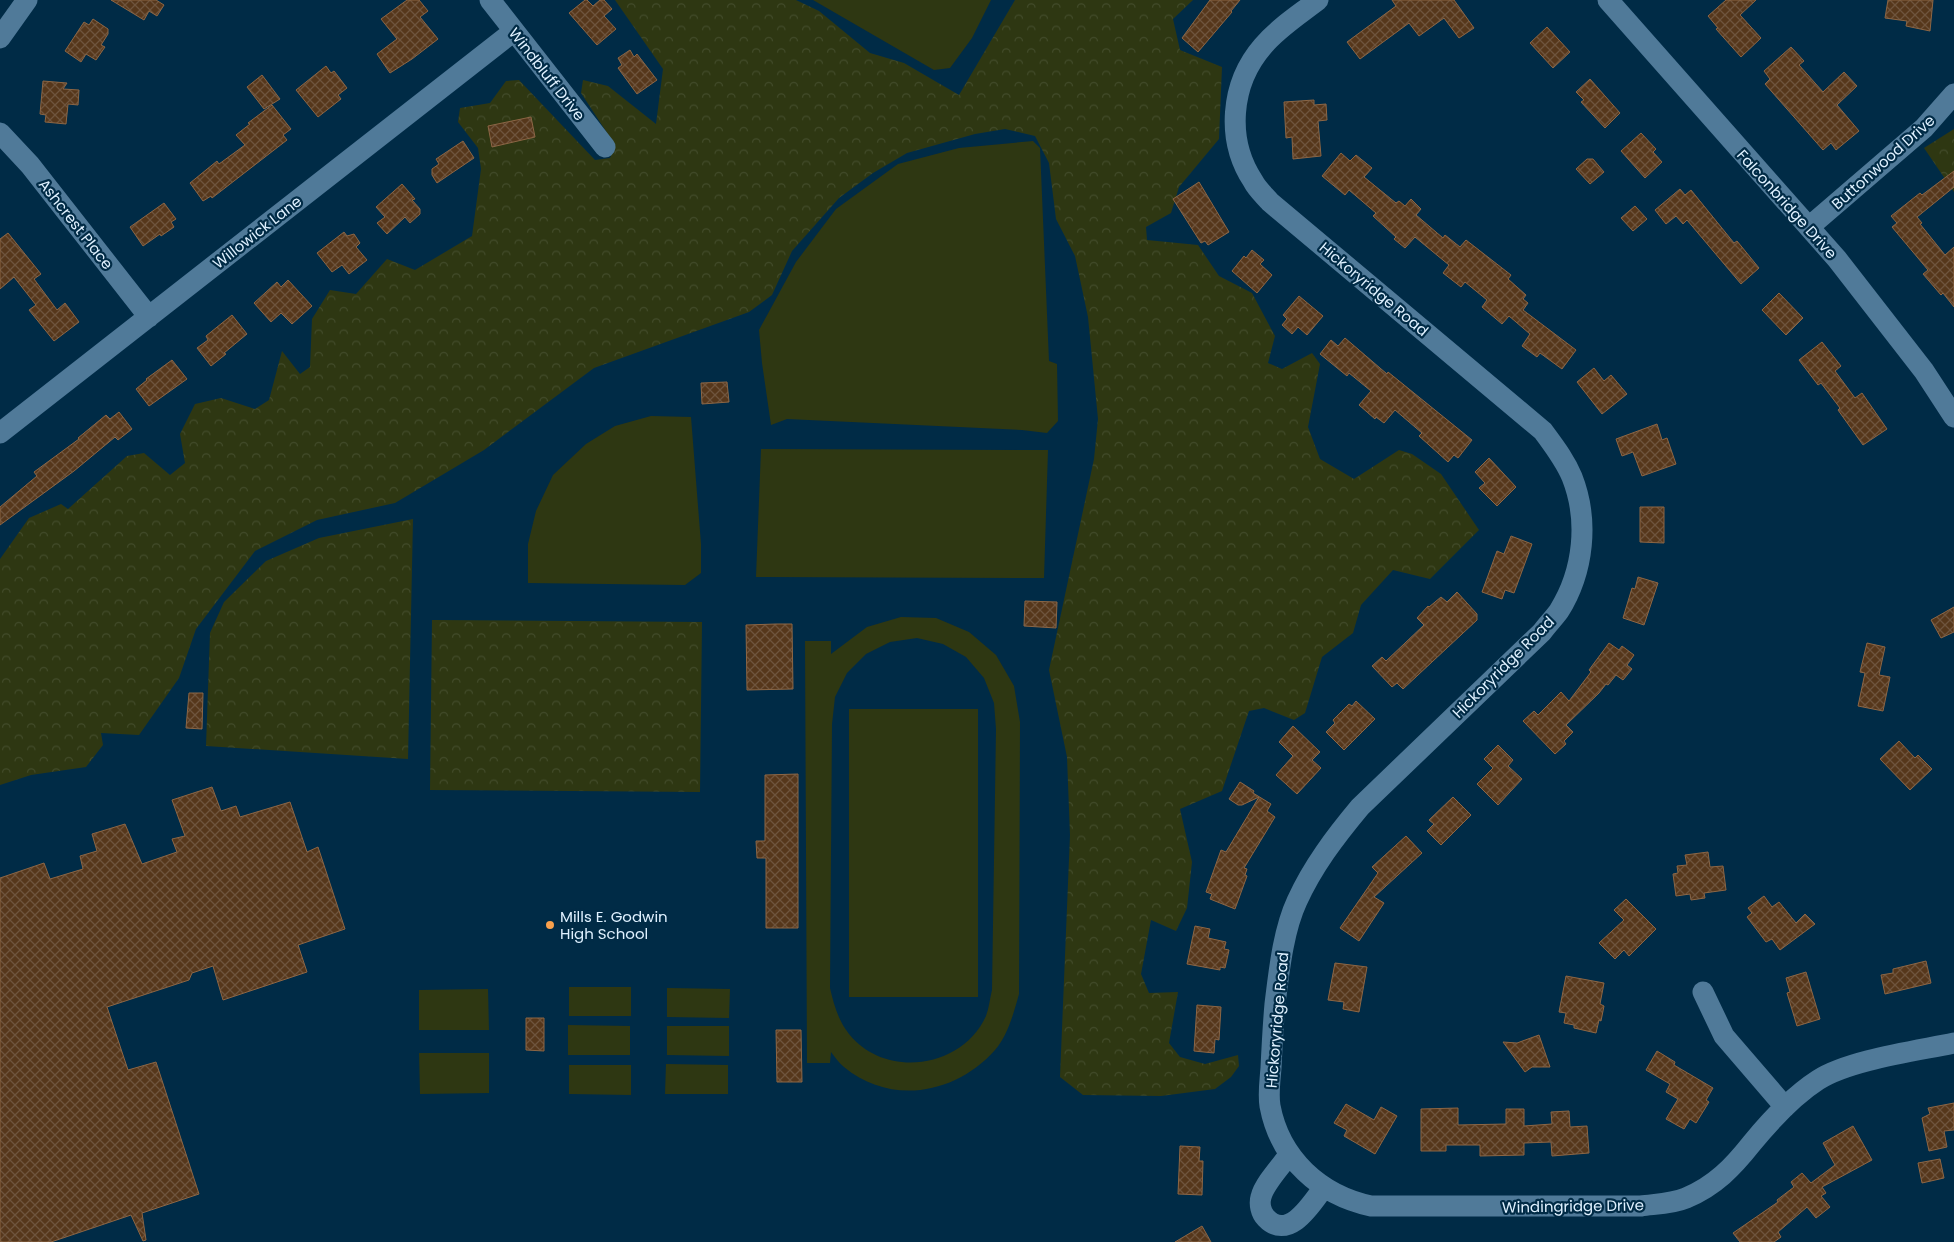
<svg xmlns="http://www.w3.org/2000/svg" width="1954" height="1242" font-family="Poppins,sans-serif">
	<defs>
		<pattern id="forest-crowns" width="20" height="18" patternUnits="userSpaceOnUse" patternTransform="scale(1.25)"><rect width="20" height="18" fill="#2e3712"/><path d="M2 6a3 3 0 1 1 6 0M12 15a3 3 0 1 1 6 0" fill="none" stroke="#424b2a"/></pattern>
		<pattern id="building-cross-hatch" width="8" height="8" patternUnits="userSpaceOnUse" patternTransform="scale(1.25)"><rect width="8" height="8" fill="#56371b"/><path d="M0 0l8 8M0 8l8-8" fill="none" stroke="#6e543d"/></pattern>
	</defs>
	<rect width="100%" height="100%" fill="#002b46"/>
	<path fill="url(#forest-crowns)" d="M615,0H796L819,11L870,53L904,63L959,95L1015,0H1193L1173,19L1180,50L1222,67L1219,139L1179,187L1171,213L1146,227L1147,240L1198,245L1219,276L1252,293L1275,336L1268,363L1282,369L1312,353L1320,364L1308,427L1320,459L1354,479L1399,450L1412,454L1441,474L1479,530L1430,579L1393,570L1361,605L1353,633L1322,657L1305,713L1294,720L1264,708L1249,711L1222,791L1180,809L1192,862L1187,908L1176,931L1151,920L1141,974L1149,993L1178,992L1169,1043L1180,1057L1205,1064L1238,1055L1239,1066L1231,1077L1215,1089L1161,1096L1083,1095L1060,1077L1070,835L1067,757L1049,670L1094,459L1098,419L1088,317L1078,270L1075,256L1056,219L1049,163L1035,136L1005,129L975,134L907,153L873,173L839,198L792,251L772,295L749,312L594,368L484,450L395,503L317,520L255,551L196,629L179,678L139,735L101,733L103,745L86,767L31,775L0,785V559L29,518L61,504L68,509L127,456L144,453L170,475L185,463L180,434L195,404L221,398L255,409L269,400L282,351L300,374L310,367L312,319L330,290L356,294L387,259L415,270L472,236L481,169L478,148L458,122L460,108L490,103L506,81L519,80L595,160L610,158L615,145L581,93L583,80L608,86L656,124L663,69Z
		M1954,129V192L1924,148Z
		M413,519L408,759L206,746L210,633L224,602L266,561L319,538Z
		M432,620L702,622L700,792L430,790Z"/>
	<path fill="#2e3712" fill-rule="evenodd" d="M813,0H991L972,38L950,68L934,70Z
		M1033,141L1040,148L1049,361L1057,364L1058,421L1047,433L1022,430L787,419L771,425L762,363L759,330L796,262L836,209L898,164L959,148Z
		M651,416L691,417L701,544V573L685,585L528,583V544L536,511L553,475L586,444L615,426Z
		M761,449L1048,450L1044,578L756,577Z
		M901,617L936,618L969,632L996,655L1014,686L1020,722L1019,994C1014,1012 1008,1035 995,1050C956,1094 891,1106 844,1067C839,1063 835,1057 831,1052L830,1063H807L805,641H831V654L867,627ZM917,638L943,644L966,657L984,678L994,703L996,729L992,990C990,998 989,1008 986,1016C962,1069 885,1079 849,1034C838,1020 834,1005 830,988L832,724L835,697L847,673L866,654L890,642Z
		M849,709H978V997H849Z
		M569,987H631V1016H569Z
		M667,988L730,989L729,1018L667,1017Z
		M488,989L489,1030H419V990Z
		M568,1025L630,1026V1055H568Z
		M667,1026H729V1056L667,1055Z
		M419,1053H489V1093L420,1094Z
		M666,1064L728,1065V1094H665Z
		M569,1065H631V1095L569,1094Z"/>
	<path fill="url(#building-cross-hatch)" stroke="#8c6645" d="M111,0H156L164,5L157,16L149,11L144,20Z
		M407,0H419L428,11L420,17L438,39L412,59L390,73L377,54L397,39L381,19Z
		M585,0H587L593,6L600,0H604L612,9L604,16L616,29L597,45L569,13Z
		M1210,0H1240L1231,11L1232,12L1198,52L1182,38Z
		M1392,0H1454L1474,28L1459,38L1444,18L1419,36L1409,23L1360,59L1347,42L1396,6Z
		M1726,0H1756L1740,15L1761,38L1741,57L1724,38L1716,29L1718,28L1708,16Z
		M1888,0H1933L1930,31L1906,26L1907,21L1885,18Z
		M93,19L108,29V34L101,45L105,47L96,60L86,54L81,62L65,51L84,22L89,25Z
		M1547,27L1570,52L1553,68L1530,43Z
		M1791,47L1804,61L1799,65L1823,92L1844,72L1857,86L1837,105L1859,131L1836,150L1831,143L1823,150L1765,84L1770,79L1764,71Z
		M630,50L634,57L637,54L657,80L637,94L618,68L622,65L618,58Z
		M326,66L331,73L334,71L347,88L338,95L341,99L318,117L296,90Z
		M262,75L280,99L264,109L247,87Z
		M1590,79L1620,113L1605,128L1581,102L1584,100L1576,92Z
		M43,81L67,83L63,89L79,90L78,105L68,104L66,124L45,122L46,115L40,114Z
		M1314,100V105L1326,104L1327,120L1318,121L1321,156L1293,159L1292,137L1286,138L1284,102Z
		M272,105L291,129L283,135L287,140L212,198L211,196L203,201L190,183L217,161L219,164L245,145L236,135L250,124L248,123Z
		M531,117L535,137L492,147L488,126Z
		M1641,133L1656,149L1653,152L1662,162L1645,178L1621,151Z
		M463,141L474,158L437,183L432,175V169L439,164L436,159Z
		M1341,153L1350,161L1356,155L1372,168L1364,177L1396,203L1399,201L1405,206L1411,199L1421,209L1416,215L1443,238L1445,235L1460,247L1466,240L1511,275L1508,279L1526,295L1523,299L1528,303L1523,310L1576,350L1562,369L1540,353L1537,357L1522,346L1530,334L1509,316L1502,324L1482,307L1487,300L1465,282L1461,287L1443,273L1449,265L1415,237L1405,248L1394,239L1396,237L1373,216L1376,213L1349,190L1345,195L1322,176Z
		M1587,159H1593L1604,172L1590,184L1576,169Z
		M1954,171V187L1917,217L1922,223L1920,224L1945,255L1954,247V307L1943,293L1941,295L1923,274L1928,270L1892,227L1897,223L1891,216L1920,193L1922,195Z
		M1199,182L1229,232L1208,245L1205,241L1201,243L1173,199Z
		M402,184L415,199L412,200L420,209V214L410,223L405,217L387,234L377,223L385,217L376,207Z
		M1680,189L1685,195L1691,190L1734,243L1737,241L1759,268L1741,284L1687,220L1683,224L1676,216L1666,224L1655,210Z
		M164,203L176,219L171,222L174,227L161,236L160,234L143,246L130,227Z
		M1635,206L1647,219L1633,231L1621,218Z
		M344,232L347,236L354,234L360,243L356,247L367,260L349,274L342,265L332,272L317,253Z
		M8,233L41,274L34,279L57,310L65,303L79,322L54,341L29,310L36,305L14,277L0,289V239Z
		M1252,250L1264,260L1260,264L1272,275L1257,293L1232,271L1244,256L1246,258Z
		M288,280L312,306L292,324L281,313L271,322L254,303L277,282L281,287Z
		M1779,293L1803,318L1786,335L1762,310Z
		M1299,296L1323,316L1307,335L1298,327L1292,334L1282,325L1287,319L1283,315Z
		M232,315L247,334L224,353L226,354L211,366L197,348L208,340L206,336Z
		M1345,338L1387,374L1388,372L1472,440L1458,458L1454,455L1448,462L1419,436L1422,433L1395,410L1384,423L1376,417L1375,419L1359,405L1371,391L1349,373L1347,376L1320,354L1331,340L1338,346Z
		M1822,342L1841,366L1835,371L1855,398L1862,393L1887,429L1863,445L1838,410L1840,408L1821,383L1818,385L1799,360Z
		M172,360L187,379L149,406L136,389L147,380L146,379Z
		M1594,368L1604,381L1611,375L1627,394L1602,414L1577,382Z
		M727,382L729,402L702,404L701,383Z
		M119,412L132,429L118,440L115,437L74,471L0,525V507L37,476L34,472L79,439L78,438L106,415L110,419Z
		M1657,424L1662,440L1667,438L1676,464L1642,476L1633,452L1622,456L1616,439Z
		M1489,458L1516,487L1497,506L1479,488L1485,483L1475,472Z
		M1640,507H1664V543L1640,542Z
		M1511,536L1532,544L1514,593L1505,590L1502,599L1482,592L1497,551L1504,554Z
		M1638,577L1658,583L1644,625L1623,618L1632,588L1635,589Z
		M1457,592L1477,614V620L1403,689L1397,683L1392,687L1372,666L1382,657L1386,661L1424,625L1417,618L1428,606L1429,607L1441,597L1447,602Z
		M1025,601L1057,602L1056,628L1024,626Z
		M1954,607V632L1941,638L1931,620Z
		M776,624H792L793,689L747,690L746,625Z
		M1609,643L1619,650L1622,646L1634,655L1627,665L1632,669L1623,680L1616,675L1608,685L1606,684L1599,693L1566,725L1573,732L1564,741L1566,744L1555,754L1523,721L1534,711L1538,715L1561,692L1569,701L1591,672L1589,670Z
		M1867,643L1885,647L1879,675L1890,677L1883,711L1858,706L1865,673L1860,672Z
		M189,693H203L202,729L186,728Z
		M1356,701L1375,719L1344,750L1326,732L1335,723L1333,720L1349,704L1352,706Z
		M1293,726L1320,752L1312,760L1321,768L1297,794L1276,775L1293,756L1279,742Z
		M1899,741L1915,758L1918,755L1932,769L1910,790L1880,759Z
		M1498,745L1513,760L1508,766L1522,779L1498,805L1477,784L1493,768L1484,759Z
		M798,774V928H766V858H757L756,841H765V775Z
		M1240,782L1254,791L1253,793L1271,804L1267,811L1275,817L1244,868L1247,869L1245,875L1247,876L1235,909L1210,899L1212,894L1206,892L1221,850L1226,852L1259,797L1242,805H1238L1229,799Z
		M212,787L221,811L236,806L240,817L290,802L307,852L318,847L345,929L298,945L307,972L223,1000L213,966L192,973L189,980L107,1007L128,1070L156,1062L199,1194L142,1213L146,1240L143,1241L131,1215L51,1242H0V878L44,863L50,879L83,869L80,856L97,851L92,834L125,824L142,864L177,852L172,839L185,836L172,800Z
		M1453,797L1471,815L1441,845L1427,831L1434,824L1429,820Z
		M1406,836L1422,853L1374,897L1384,903L1359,941L1340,928L1378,873L1372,867Z
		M1708,852L1710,867L1723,866L1726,890L1704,893L1705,898L1691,900L1690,894L1676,896L1673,874L1678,873L1677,866L1687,865L1685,855Z
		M1764,896L1772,907L1779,902L1796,923L1805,914L1815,924L1780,950L1772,939L1766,942L1747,917L1752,913L1748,908Z
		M1626,899L1656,929L1629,956L1624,950L1615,959L1599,943L1624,920L1614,910Z
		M1195,926L1210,929L1208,938L1226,942L1224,949L1229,950L1225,968L1220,967V970L1187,964Z
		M1926,961L1931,983L1885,994L1881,975L1893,973V969Z
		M1335,963L1367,967L1359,1012L1343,1009L1344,1002L1328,1000Z
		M1806,972L1820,1019L1797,1026L1787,993L1790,992L1786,978Z
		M1566,976L1604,983L1600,1004L1604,1006L1601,1021L1599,1020L1596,1033L1574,1028V1025L1564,1023L1566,1013L1559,1012Z
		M1197,1005L1221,1007L1219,1040L1215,1039L1214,1053L1194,1051Z
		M526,1018H544V1051L526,1050Z
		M776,1030H801L802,1082H777Z
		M1539,1035L1550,1067H1532L1525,1072L1503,1042L1517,1043Z
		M1657,1051L1675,1062L1674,1065L1713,1088L1706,1100L1709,1102L1696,1123L1690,1119L1684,1129L1666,1119L1678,1099L1666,1092L1670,1084L1646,1070Z
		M1954,1103V1130L1944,1131L1947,1147L1929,1151L1922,1118L1930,1114L1928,1108Z
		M1346,1104L1374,1120L1381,1107L1397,1116L1375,1154L1344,1136L1347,1130L1334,1123Z
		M1458,1108V1125L1506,1124V1109H1524V1126L1552,1124L1551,1112L1569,1111L1570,1127L1587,1126L1589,1153L1552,1156L1551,1142L1524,1143V1155L1480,1156V1145H1446V1151H1421V1109Z
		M1853,1126L1872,1160L1822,1187L1826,1193L1821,1196L1830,1207L1816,1218L1807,1207L1778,1232L1781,1237L1774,1242H1740L1733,1233L1778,1202L1777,1200L1794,1187L1791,1182L1802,1173L1811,1183L1835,1165L1823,1143Z
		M1180,1146L1200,1147L1199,1161H1203L1202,1195L1178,1194Z
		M1940,1159L1944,1178L1922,1183L1918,1163Z
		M1202,1226L1211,1242H1175Z"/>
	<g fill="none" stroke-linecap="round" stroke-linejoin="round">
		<path stroke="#507a99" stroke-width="21" d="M490,0L605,147
			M1318,0C1300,14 1278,28 1263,46C1230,84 1226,140 1253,181C1257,189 1264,195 1270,202L1543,431C1554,446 1565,460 1572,477C1589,520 1584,571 1559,611C1554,618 1547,625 1542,632L1360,807C1335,837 1313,866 1297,901C1283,931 1279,972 1275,1004C1273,1026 1272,1047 1271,1068C1270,1081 1268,1094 1270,1106C1280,1159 1320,1195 1371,1206H1641C1655,1204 1672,1204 1686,1198C1715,1186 1733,1167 1752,1143C1771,1120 1793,1096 1818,1080C1849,1060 1916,1051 1954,1043
			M1608,0L1837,259L1924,371L1954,417
			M0,38L27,0
			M0,133L30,165L149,317
			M1809,227L1924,128L1954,94
			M0,433L514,31
			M1703,992L1724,1036L1785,1107
			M1289,1155C1281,1166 1264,1184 1261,1197C1259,1204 1261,1213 1266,1218C1289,1242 1312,1203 1324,1187"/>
	</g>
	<circle fill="#f8a04c" stroke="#002b46" stroke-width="2" cx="550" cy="925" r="5"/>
	<g text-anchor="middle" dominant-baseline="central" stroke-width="4.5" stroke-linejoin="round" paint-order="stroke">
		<g font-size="15" fill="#dff1ff" stroke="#002b46">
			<text transform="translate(547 74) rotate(52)">Windbluff Drive</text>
			<text transform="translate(1883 162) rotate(-42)">Buttonwood Drive</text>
			<text transform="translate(1787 204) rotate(48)">Falconbridge Drive</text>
			<text transform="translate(76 224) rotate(52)">Ashcrest Place</text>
			<text transform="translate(257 232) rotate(-38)">Willowick Lane</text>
			<text transform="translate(1374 289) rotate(40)">Hickoryridge Road</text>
			<text transform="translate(1503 667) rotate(-45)">Hickoryridge Road</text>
			<text transform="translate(1277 1020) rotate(-85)">Hickoryridge Road</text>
			<text transform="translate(1573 1206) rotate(-1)">Windingridge Drive</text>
		</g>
		<g font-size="15" fill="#dff1ff" stroke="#002b46" text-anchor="start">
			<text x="560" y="916">Mills E. Godwin<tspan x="560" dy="17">High School</tspan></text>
		</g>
	</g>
</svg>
